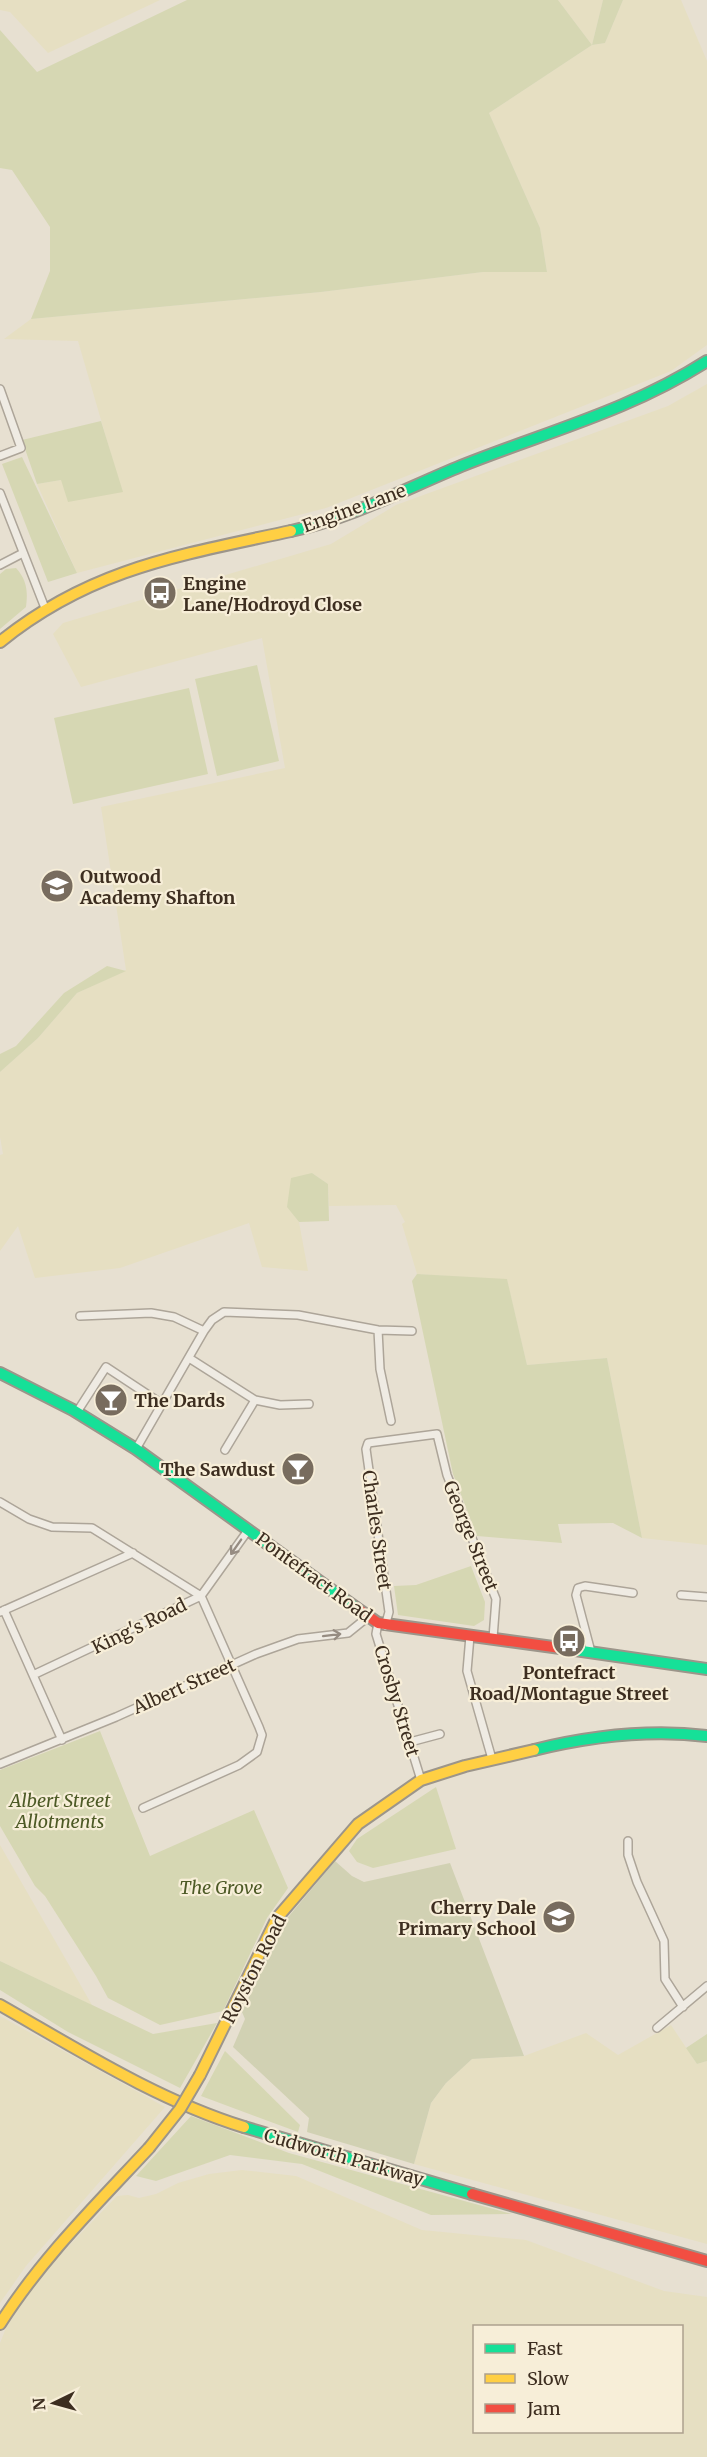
<svg xmlns="http://www.w3.org/2000/svg" width="707" height="2457" font-family="Merriweather,serif">
	<rect width="100%" height="100%" fill="#e7e0d1"/>
	<path fill="#e6dfc2" fill-rule="evenodd" d="M0,0H160L48,53L10,12L0,10Z
		M558,0H603L592,45L605,43L623,0H681L707,61V345L671,371L326,508L77,573L37,484L61,480L122,492L78,341L4,339L31,319L321,292L483,272H547L540,228L489,113L592,45Z
		M707,384V1545L642,1538L607,1358L527,1365L507,1280L417,1274L402,1224L405,1222L396,1205L329,1206L328,1184L312,1173L287,1206L299,1222L308,1271L262,1267L249,1223L120,1268L35,1278L18,1226L0,1251V1155L3,1154L0,1137V1072L38,1038L77,993L126,970L101,807L285,768L262,638L81,687L53,634L63,623L331,544L396,505L668,406Z
		M0,1845L92,2005L0,1961Z
		M0,2016L165,2107L26,2266L0,2303Z
		M671,2025L697,2064L707,2061V2244L414,2164L431,2103L446,2083L472,2059L524,2056L586,2033L618,2055Z
		M242,2170L296,2176L422,2230L526,2240L664,2291L707,2297V2457H0V2343L6,2328L39,2277L117,2196L128,2195L139,2198L156,2194L178,2183L209,2174ZM474,2326H682V2432H474Z"/>
	<path fill="#d6d7b3" d="M187,0H558L592,45L603,0H623L605,43L592,45L489,113L540,228L547,272H483L321,292L31,319L50,271V227L12,170L0,168V30L37,72Z
		M101,421L123,492L68,502L61,480L37,484L22,440Z
		M22,457L77,573L48,582L2,464Z
		M16,568C27,580 28,592 26,607L0,629V574L6,569Z
		M257,665L279,761L217,776L195,679Z
		M189,688L208,774L73,804L54,718Z
		M107,966L126,971L77,993L38,1038L0,1072V1054L16,1046L64,993Z
		M312,1173L328,1184L329,1221L299,1222L287,1207L291,1178Z
		M417,1274L507,1279L527,1365L607,1358L642,1538L613,1523L558,1524L562,1543L477,1536L453,1474L412,1281Z
		M471,1566L485,1602L484,1620L474,1626L398,1615L394,1586L416,1585Z
		M100,1731L150,1856L254,1810L288,1888L267,1918L223,2011L160,2025L108,1998L96,1976L45,1896L35,1886L0,1826V1770Z
		M436,1787L456,1849L373,1868L357,1862L349,1851L357,1839Z
		M0,1961L153,2034L217,2023L180,2088L68,2032L0,1990Z
		M707,2034V2061L697,2064L686,2048Z
		M225,2051L300,2125L298,2132L201,2096Z
		M191,2116L289,2153L512,2214L431,2215L302,2164L230,2155L156,2181L136,2176Z"/>
	<path fill="#d1d1b3" d="M335,1861L352,1876L364,1882L450,1863L524,2056L472,2059L446,2083L431,2103L414,2164L307,2132L309,2118L233,2047L245,2019L242,2012L284,1922Z"/>
	<g fill="none" stroke-linecap="round" stroke-linejoin="round">
		<g stroke="#ada599" stroke-width="10">
			<path id="street" d="M0,389L21,448L0,456
				M0,493L45,608
				M0,565L23,553
				M80,1316L151,1313L174,1317L204,1331
				M378,1330L380,1369L391,1421
				M189,1358L255,1400L280,1405L309,1404
				M77,1412L106,1367L162,1404
				M136,1449L204,1331L212,1320L224,1312L298,1315L378,1330L412,1331
				M225,1450L255,1400
				M0,1502L29,1519L52,1527L92,1528L201,1596L259,1727L262,1735L257,1752L239,1765L143,1808
				M681,1595L707,1597
				M4,1610L62,1740
				M0,1612L133,1553
				M378,1623L376,1634L421,1780
				M385,1626L389,1612L366,1449L368,1443L437,1434L447,1475L496,1599L493,1638
				M470,1636L467,1671L492,1759
				M591,1652L576,1595L578,1588L585,1586L633,1593
				M33,1675L201,1596L249,1529
				M410,1742L440,1734
				M0,1764L116,1717L256,1654L298,1639L348,1633L369,1616
				M628,1841V1855L637,1882L664,1941L665,1979L683,2007
				M657,2028L707,1986"/>
		</g>
		<g stroke="#9c958a" stroke-width="14">
			<path id="fast" d="M291,531C351,518 405,489 461,466C546,432 629,411 707,361
				M0,1373L73,1410L136,1449L355,1607
				M575,1650L707,1669
				M534,1750C591,1736 648,1729 707,1736
				M244,2127L472,2194"/>
		</g>
		<g stroke="#9c958a" stroke-width="14">
			<path id="slow" d="M0,642C91,568 181,555 291,531
				M0,2005C79,2050 157,2100 244,2127
				M200,2075L277,1918L358,1824L421,1780L465,1766L534,1750
				M0,2324C42,2258 96,2205 149,2148"/>
		</g>
		<g stroke="#9c958a" stroke-width="14">
			<path id="jam" d="M355,1607L378,1623L575,1650
				M472,2194L707,2261"/>
		</g>
		<use href="#street" stroke="#efebe3" stroke-width="7"/>
		<use href="#fast" stroke="#16e098" stroke-width="10"/>
		<use href="#slow" stroke="#ffcf43" stroke-width="10"/>
		<use href="#jam" stroke="#f24e42" stroke-width="10"/>
		<g stroke="#9c958a" stroke-width="14" stroke-linecap="butt">
			<path id="slow-bridge" d="M149,2148L180,2109L200,2075"/>
		</g>
		<use href="#slow-bridge" stroke="#ffcf43" stroke-width="10"/>
	</g>
	<defs><path id="oneway-shaft" d="M-6 0H5M1.5-3L5.5 0L1.5 3" fill="none" stroke-width="1.6" stroke-linecap="round" stroke-linejoin="round" transform="scale(1.5)"/></defs>
	<g stroke="#968c82">
		<use href="#oneway-shaft" transform="translate(236 1547) rotate(125)"/>
		<use href="#oneway-shaft" transform="translate(332 1635) rotate(-7)"/>
	</g>
	<defs>
		<g id="bus-disc" transform="scale(1.725)"><circle r="9.5" fill="#786c5e" stroke="#f7eed8"/><path d="M-5-6H5V4H4V6H2V4H-2V6H-4V4H-5ZM-3.5-4V0h7V-4ZM-3.5 1.2v1.5H-2V1.2ZM2 1.2v1.5H3.5V1.2Z" fill="#fff"/></g>
		<g id="school-disc" transform="scale(1.725)"><circle r="9.5" fill="#786c5e" stroke="#f7eed8"/><path d="M0-5L7-2L0 1L-7-2ZM-4 1L0 2.5L4 1V4Q0 6-4 4Z" fill="#fff"/></g>
		<g id="bar-disc" transform="scale(1.725)"><circle r="9.5" fill="#786c5e" stroke="#f7eed8"/><path d="M-6-5H6L.8 .8V4.5H3.5V6h-7V4.5H-.8V.8Z" fill="#fff"/></g>
	</defs>
	<g fill-rule="evenodd">
		<use href="#bus-disc" x="160" y="593"/>
		<use href="#school-disc" x="57" y="886"/>
		<use href="#bar-disc" x="111" y="1400"/>
		<use href="#bar-disc" x="298" y="1469"/>
		<use href="#bus-disc" x="569" y="1641"/>
		<use href="#school-disc" x="559" y="1917"/>
	</g>
	<g text-anchor="middle" dominant-baseline="central" stroke-width="4.5" stroke-linejoin="round" paint-order="stroke">
		<g font-size="18" fill="#3d2e20" stroke="#f7eed8">
			<text transform="translate(354 508) rotate(-20)">Engine Lane</text>
			<text transform="translate(377 1530) rotate(82)">Charles Street</text>
			<text transform="translate(471 1536) rotate(68)">George Street</text>
			<text transform="translate(314 1577) rotate(36)">Pontefract Road</text>
			<text transform="translate(139 1626) rotate(-26)">King's Road</text>
			<text transform="translate(184 1686) rotate(-24)">Albert Street</text>
			<text transform="translate(397 1701) rotate(73)">Crosby Street</text>
			<text transform="translate(254 1969) rotate(-63)">Royston Road</text>
			<text transform="translate(344 2157) rotate(16)">Cudworth Parkway</text>
		</g>
		<g font-size="18" font-weight="bold" fill="#3d2e20" stroke="#f7eed8" text-anchor="start">
			<text x="183" y="583">Engine<tspan x="183" dy="21">Lane/Hodroyd Close</tspan></text>
			<text x="80" y="876">Outwood<tspan x="80" dy="21">Academy Shafton</tspan></text>
			<text x="134" y="1400">The Dards</text>
			<text x="275" y="1469" text-anchor="end">The Sawdust</text>
			<text x="569" y="1672" text-anchor="middle">Pontefract<tspan x="569" dy="21">Road/Montague Street</tspan></text>
			<text x="536" y="1907" text-anchor="end">Cherry Dale<tspan x="536" dy="21">Primary School</tspan></text>
		</g>
		<g font-size="18" font-style="italic" fill="#4d5a26" stroke="#f7eed8">
			<text x="60" y="1800">Albert Street<tspan x="60" dy="21">Allotments</tspan></text>
			<text x="221" y="1887">The Grove</text>
		</g>
	</g>
	<rect x="473" y="2325" width="210" height="108" fill="#f7eed8" stroke="#ada18e" stroke-width="1.5"/>
	<rect x="485" y="2344" width="30" height="9" fill="#16e098" stroke="#ada18e" stroke-width="1.5"/>
	<text x="527" y="2355" font-size="18" fill="#3d2e20">Fast</text>
	<rect x="485" y="2374" width="30" height="9" fill="#ffcf43" stroke="#ada18e" stroke-width="1.5"/>
	<text x="527" y="2385" font-size="18" fill="#3d2e20">Slow</text>
	<rect x="485" y="2404" width="30" height="9" fill="#f24e42" stroke="#ada18e" stroke-width="1.5"/>
	<text x="527" y="2415" font-size="18" fill="#3d2e20">Jam</text>
	<g transform="translate(54 2403) rotate(265)" stroke="#f7eed8" stroke-width="4.5" paint-order="stroke">
	<path d="M0-4.5L10 22L0 15L-10 22Z" fill="#3d2e20"/>
	<text y="-9" font-size="16" font-weight="bold" text-anchor="middle" fill="#3d2e20">N</text>
	</g>
</svg>
